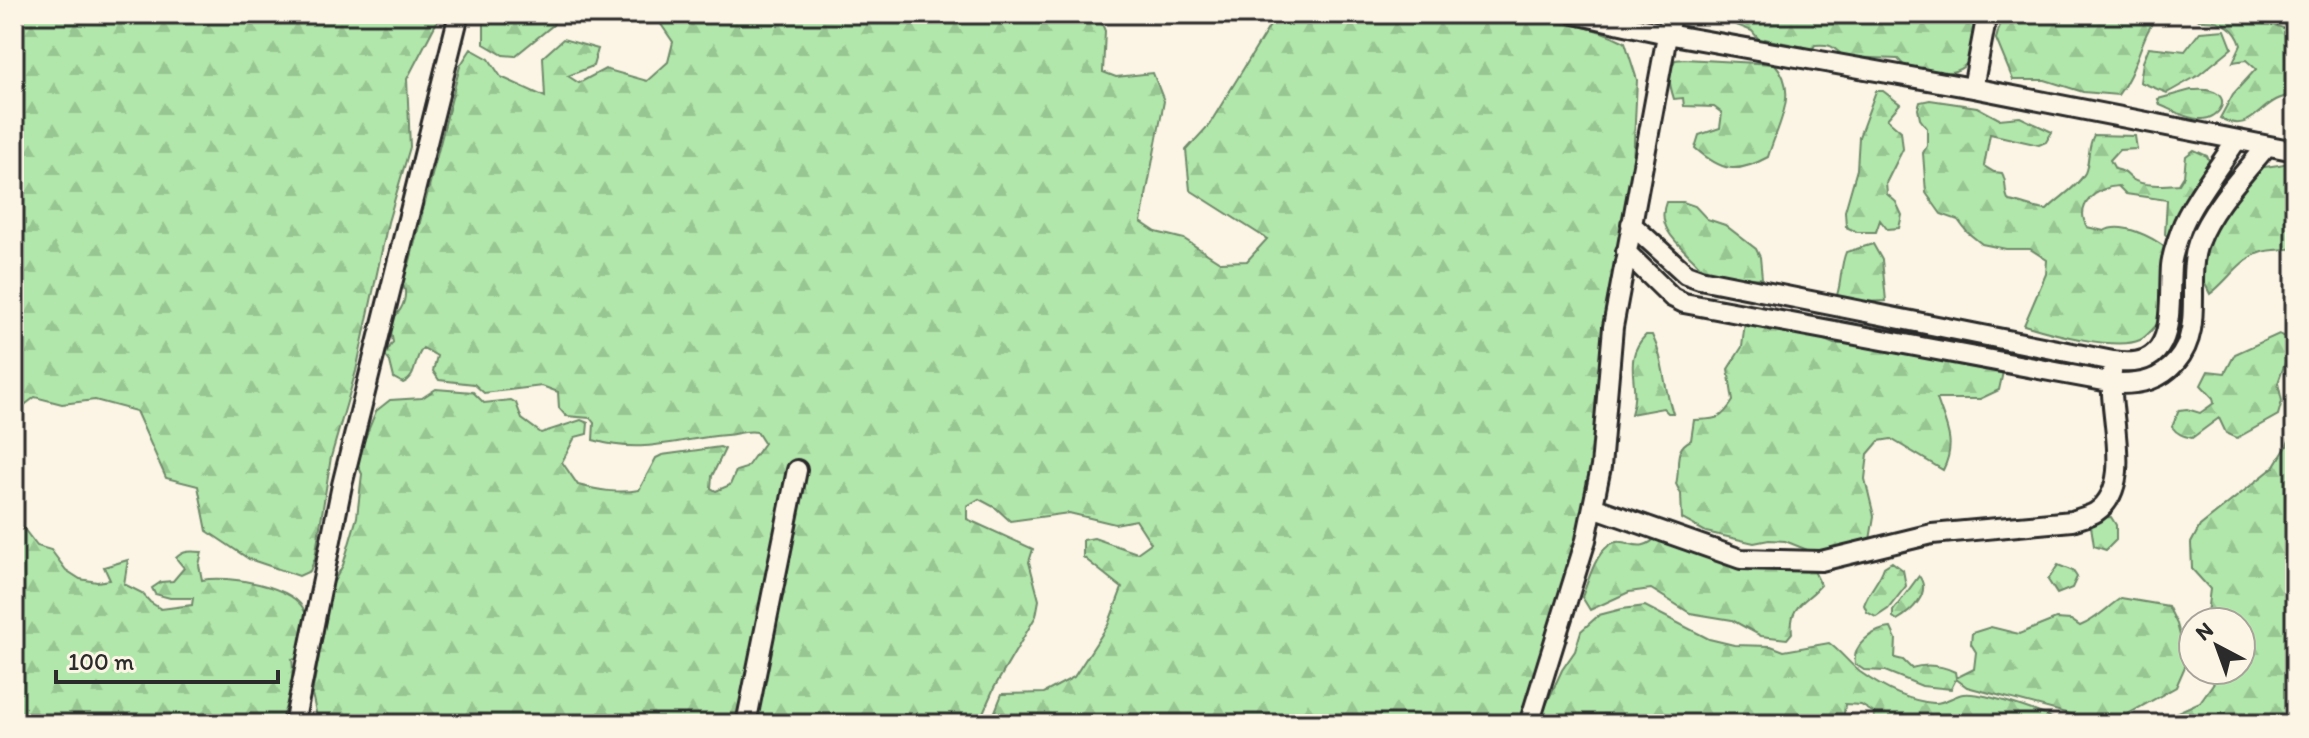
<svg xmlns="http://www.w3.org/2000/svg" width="2309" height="738" font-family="Itim,sans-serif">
	<defs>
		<pattern id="forest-firs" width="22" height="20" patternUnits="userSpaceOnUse" patternTransform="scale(2)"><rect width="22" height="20" fill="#b1e7aa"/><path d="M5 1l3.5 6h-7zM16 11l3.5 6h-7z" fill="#98c692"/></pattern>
	</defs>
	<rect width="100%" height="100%" fill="#fcf5e5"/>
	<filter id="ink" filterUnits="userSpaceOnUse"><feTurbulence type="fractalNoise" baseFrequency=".0125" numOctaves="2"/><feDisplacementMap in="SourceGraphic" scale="16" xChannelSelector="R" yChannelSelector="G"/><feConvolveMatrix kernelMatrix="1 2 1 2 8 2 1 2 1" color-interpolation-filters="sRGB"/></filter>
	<g filter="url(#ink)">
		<path fill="url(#forest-firs)" stroke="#6e896a" stroke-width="2" d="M14,14H441L407,79L410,147L388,222L356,371L331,457L315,558L310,571L299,576L249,559L207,531L198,486L166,478L136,411L95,400L62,404L35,397L14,413Z
			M484,14H558L553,25L515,56L503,55L484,44Z
			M654,14H683L712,20L715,14H1098L1105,31L1103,72L1116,77L1153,73L1164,101L1141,222L1156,232L1184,239L1220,262L1247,261L1267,239L1190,190L1186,150L1209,125L1277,14C1353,14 1429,12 1506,18C1547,21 1589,23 1625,42L1637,80L1626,309L1597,504L1544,709L1562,670L1575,651L1581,631L1599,615L1622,609L1645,606L1709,639L1734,645L1771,646L1784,651L1829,643C1841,652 1849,663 1860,672C1881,687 1907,701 1934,703C1943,704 1953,696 1963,694C1982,691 2045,713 2063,724H1875L1874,713L1861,705L1845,704L1843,724H1631L1621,714C1603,714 1584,713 1569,724H990L1002,694L1044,693L1074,677L1108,625L1122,588L1083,557V540L1094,538L1137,553L1151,543L1136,520L1115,524L1069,513L1010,521L996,508L979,499L967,506V519L1033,549L1029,562L1039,600L1036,616L994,688L978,724H314L316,712L312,694L332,585L343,565L357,517L362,474L356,461L376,411L390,400L422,398L436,389L473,392L484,403L511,400L516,403L522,419L541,433L581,420L588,423L587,434L575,437L562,462L578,485C598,490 618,494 639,490L656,458L662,455L720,447L725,449L712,476L711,488L716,491L730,485L736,471L746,468L764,443L757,432C745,430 738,434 726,435C676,439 644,455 593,440L594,423L590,418L566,416L559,408L558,392L542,386L484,393L474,384L439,380L433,371L437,356L423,348C413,359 418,377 403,383L394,378L390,362L385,355L393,342L389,322C398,314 406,305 405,291C404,286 401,282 400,277L409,265L460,66L471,49L489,59L501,77L545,97L543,57L563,39L598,49L593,66L568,76L579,83L605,69L647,81L668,62L673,42Z
			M1724,14H1982C1969,70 1972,76 1911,73L1898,59L1845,57C1831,47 1835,44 1815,45L1812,50C1797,43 1781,44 1765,39L1762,43L1752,31L1729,22Z
			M2003,14H2158C2139,40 2138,69 2118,95L2083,92L2045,80H2013L1996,39Z
			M2191,14H2257L2262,21L2295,32V93C2289,95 2282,97 2276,100C2254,112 2248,133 2220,118L2233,94L2256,69L2246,60L2233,62L2241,45C2235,25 2218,19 2199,20Z
			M2225,30L2232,48L2199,75L2167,93L2140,82L2143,62L2149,47L2185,51L2200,32Z
			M1684,59L1775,64C1800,92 1777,126 1768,157C1737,174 1722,172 1695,148L1699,135L1720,128L1722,113L1714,107L1684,106L1683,98L1674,99C1669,83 1667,75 1675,60Z
			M2191,90C2197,90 2205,89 2211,91C2232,97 2220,118 2203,119C2189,120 2172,110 2160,105L2158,99Z
			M1876,91H1883L1900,104L1887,119L1901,131L1903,149L1886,183L1887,194L1896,202L1902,215L1899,228L1887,229L1880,220L1876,232H1857L1846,227L1845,211L1857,169L1859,137Z
			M1930,100L1977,107L1999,119L2020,117L2052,132L2046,142L2039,145L1990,134L1984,166L1994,172L2002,173C2008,183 2003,192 2009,201C2022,203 2033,209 2047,210C2058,198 2077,188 2085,173C2090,162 2087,147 2094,135L2135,136L2137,149L2119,150L2110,160L2115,169C2125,171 2125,173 2132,179C2143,187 2165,185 2179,184L2184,176L2186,156L2194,150L2207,156L2211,165L2171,241L2165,234L2167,200L2126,194L2118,186C2097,187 2074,205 2087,227L2104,231C2121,221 2153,237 2167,249C2166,262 2167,308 2162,317C2159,323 2146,337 2140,340C2116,351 2050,333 2024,325L2046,274L2047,260L2030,249H2006L1982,244L1967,232L1958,220L1941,214L1926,193L1923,153L1927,146V128L1920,119L1918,109L1920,102Z
			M2295,161V248C2285,250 2272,249 2262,252C2239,259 2228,281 2210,294L2202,278L2209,241L2248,171C2265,165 2279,167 2295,161Z
			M1666,202H1683L1695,206L1707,219L1725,225L1756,249L1760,257L1762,278C1759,279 1711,274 1707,272C1702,270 1697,263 1693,259C1677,243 1656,227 1666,202Z
			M1873,244L1882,260L1886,301L1846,303L1837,295C1842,280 1840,267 1846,252Z
			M1745,322L1783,323L1834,344L1870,343L1997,362L2003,372L1999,390L1980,399H1937C1946,426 1957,443 1943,470L1891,439L1879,441L1868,454L1865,479L1874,516L1869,546L1820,555L1785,541L1769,540L1754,543L1706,532L1682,519L1681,494L1676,484C1681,466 1672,449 1691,440L1694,420C1717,419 1720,421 1733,401L1728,369L1742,347Z
			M2279,334L2293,340L2278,383L2282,401L2278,415L2237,438L2226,433L2219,418L2192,438C2183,436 2177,434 2172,427L2179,410L2187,409L2200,413L2214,403L2213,398L2201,385L2208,371L2225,373L2235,354Z
			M1646,335H1652C1665,361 1663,387 1673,413H1668L1663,408L1631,414C1642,384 1620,361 1646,335Z
			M2295,422V724H2151L2200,702L2220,674L2219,670H2241V622H2206L2210,589L2192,569L2191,543L2200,526L2274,467L2287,446Z
			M14,516L37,546L51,550L66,570L80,579L97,582L110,580L104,567L128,560L124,584L142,593L150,602L161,609L192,605L193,598H170L155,594L152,588L161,582L173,581L184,568L176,558C183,550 192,551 202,552L199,565L202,580C226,575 295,585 305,612C311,629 305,644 299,660L292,659C295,677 288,708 278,724H14Z
			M2111,517L2116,525V540L2106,550L2094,546L2091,526L2097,518Z
			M1659,534L1720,552L1808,559L1821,585C1805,603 1789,605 1792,633L1787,639L1761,636L1732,620L1690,613L1651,589L1629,592L1590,610L1582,597C1588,582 1594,557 1608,546C1626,532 1638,560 1659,534Z
			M1892,562L1903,570L1906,586L1888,609L1876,617L1867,612L1864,605C1869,590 1879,582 1884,567Z
			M2058,565L2073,571L2077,577L2072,588L2057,594L2048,580Z
			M1919,576C1932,593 1911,612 1897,620L1893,617V611Z
			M2121,598L2168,606L2177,624L2187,662L2176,687L2126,715L2109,720L2085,718L1967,687L1956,679L1951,689L1922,686L1885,671L1864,670L1855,664C1852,645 1873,629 1891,628L1896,639L1895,658L1903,660L1911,668C1925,664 1941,665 1955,672L1956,678L1974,669L1976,652L1971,644L1972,633L1991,627L2019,634L2056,619L2071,620L2080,626C2097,619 2106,608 2121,598Z"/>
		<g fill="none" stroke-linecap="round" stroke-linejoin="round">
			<g stroke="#2b2b2b" stroke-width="24">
				<path id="minor" d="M1575,14L1667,34L1973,88L2295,151
					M1973,88L1987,14
					M1631,224L1686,274L1700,279L2113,361C2179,372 2168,309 2171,266C2172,254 2177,241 2181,230C2189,206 2221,164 2236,141
					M1626,252L1672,297L1684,303L2120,384C2142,384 2160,380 2176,362C2205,329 2185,282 2198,243C2211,208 2243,175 2266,147
					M1593,507L1741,559L1821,561L1932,534L2072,521C2080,518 2090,516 2096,512C2136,485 2107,413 2112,372
					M294,724L342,485L459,14
					M746,724L797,470
					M1529,724L1586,540L1601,467L1613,327L1671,14"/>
			</g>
			<use href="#minor" stroke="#fcf5e5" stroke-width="18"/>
		</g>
	</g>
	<rect width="2309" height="738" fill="none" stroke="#fcf5e5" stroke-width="48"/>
	<rect x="24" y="24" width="2261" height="690" fill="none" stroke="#2b2b2b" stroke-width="3" filter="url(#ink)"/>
	<g transform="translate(2217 646) rotate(319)"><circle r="38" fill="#fcf5e5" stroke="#a8a49b" stroke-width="2"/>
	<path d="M0-6L14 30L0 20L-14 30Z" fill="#2b2b2b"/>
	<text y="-12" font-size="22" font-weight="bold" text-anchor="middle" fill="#2b2b2b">N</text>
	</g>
	<path d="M56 670v12h222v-12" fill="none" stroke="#2b2b2b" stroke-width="4"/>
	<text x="68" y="670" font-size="24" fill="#2b2b2b" stroke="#fcf5e5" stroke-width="6" paint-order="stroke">100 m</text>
</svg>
